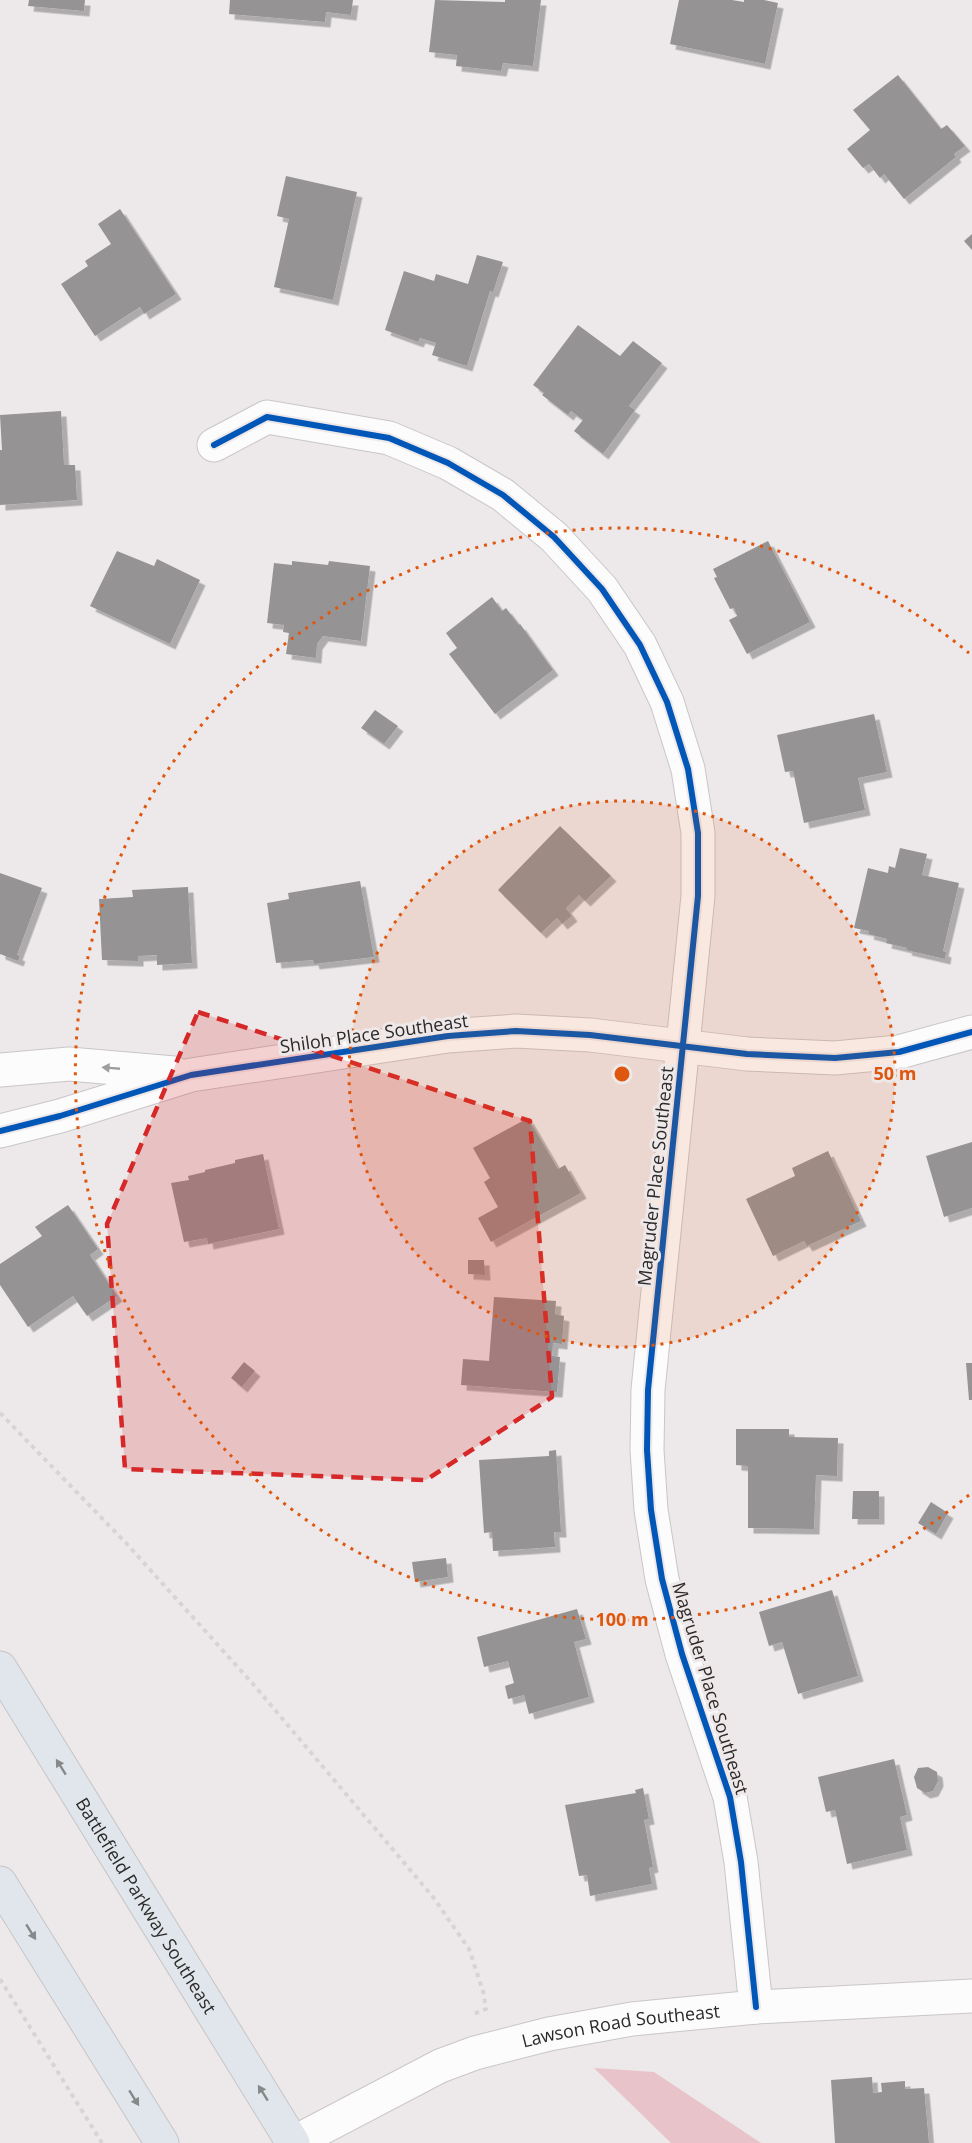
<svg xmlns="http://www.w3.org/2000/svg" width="972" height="2143" font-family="'Open Sans',sans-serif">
	<defs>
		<filter id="shadow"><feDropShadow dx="5.5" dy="5.5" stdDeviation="0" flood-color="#0004"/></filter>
	</defs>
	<rect width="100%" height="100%" fill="#ede9ea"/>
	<path fill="#e8c4ca" d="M594,2068L654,2072L761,2143H671Z"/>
	<path fill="#969394" filter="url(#shadow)" d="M29,0H85L84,11L28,6Z
		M230,0H353L351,15L326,12L325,22L229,14Z
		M435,0L505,2V0H541L533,66L503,63L501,71L456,66L457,55L429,52Z
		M679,0H732L744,2V0H764L778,3L765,64L670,44Z
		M898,75L941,129L947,125L965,146L954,154L956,157L904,199L884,174L880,178L869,164L863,168L847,149L870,130L853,110Z
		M286,176L357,192L333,300L274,287L289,219L277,216Z
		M120,209L176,294L144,314L140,307L95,336L61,284L88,266L85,261L111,244L98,224Z
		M972,234V250L964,241Z
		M477,255L503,262L493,292L490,291L467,366L432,355L436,343L420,338L418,342L385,330L404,271L434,281L436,274L468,284Z
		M578,325L620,356L633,341L662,363L629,406L635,410L603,454L574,431L583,420L571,411L568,415L542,395L544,393L533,385Z
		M61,411L64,465H75L77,500L0,505V450H2L0,415Z
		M768,541L810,622L747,654L729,620L737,616L734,608L730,609L714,578L717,577L713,569Z
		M117,551L154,566L157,559L200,580L170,644L90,606Z
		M292,561L328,565L329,561L370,566L361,641L323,636L317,644L316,658L286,654L289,633L283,632L284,625L267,623L274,563L292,565Z
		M492,597L502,611L506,608L519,625L520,624L553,670L495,714L449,654L457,648L446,633Z
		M375,710L398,726L384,744L361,728Z
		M874,714L887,772L858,778L865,810L804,823L793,771L785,772L777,735Z
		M560,826L611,876L585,901L579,895L566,908L572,916L562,924L557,918L541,933L498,890Z
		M900,848L927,854L922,875L959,883L943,951L946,952L945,959L906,950L907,948L886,943L887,939L868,934L869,931L854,928L868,868L888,873L889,866L895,868Z
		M0,873L42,888L17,955L20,956L18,961L0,954Z
		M360,881L374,957L314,964L313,960L276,963L267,903L289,899L288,893Z
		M188,887L192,963L157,965V955L138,956V961L102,960L99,899L133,897L132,890Z
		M528,1118L558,1169L565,1165L581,1193L491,1242L478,1218L498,1207L484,1182L490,1178L473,1148Z
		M972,1142V1208L944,1217L926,1156Z
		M828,1151L861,1221L807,1246L804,1241L773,1256L746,1199L795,1176L792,1168Z
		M263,1154L279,1229L208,1244L207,1238L184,1242L171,1183L189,1180L188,1176L205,1172V1170L235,1163V1160Z
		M68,1205L98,1249L90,1255L117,1296L87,1316L73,1296L28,1327L0,1285V1264L42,1236L35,1227Z
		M468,1260H484L485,1275L468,1274Z
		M494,1297L556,1301L555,1314L564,1316L562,1344L553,1343L552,1356L560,1357L557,1392L461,1385L463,1359L489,1361Z
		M244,1362L255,1371L242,1387L231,1378Z
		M966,1363H972V1400H969Z
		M736,1429H789V1437L838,1438L837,1476L816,1475L814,1529L748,1528V1466L736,1465Z
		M556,1450L561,1532H554L555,1547L493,1551L492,1532L484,1533L479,1460L549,1456V1451Z
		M853,1491H879V1519H852Z
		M931,1502L948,1513L936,1534L918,1523Z
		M446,1558L448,1577L415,1582L412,1562Z
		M832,1590L858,1676L798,1694L782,1642L769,1646L759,1612Z
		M577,1609L586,1639L574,1642L589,1697L529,1714L524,1695L508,1699L505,1686L514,1683L508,1661L484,1667L477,1637Z
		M894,1759L907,1815L900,1817L907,1850L847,1864L835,1810L826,1812L818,1777Z
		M928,1767L937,1772L938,1781L933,1791L925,1793L917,1788L914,1777L918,1768Z
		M643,1788L649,1819L644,1820L653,1867L649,1868L652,1884L590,1896L587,1875L579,1876L565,1805L636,1793L635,1790Z
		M872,2077L873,2093L882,2092L881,2083L905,2081V2089L924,2088L929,2143H835L831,2080Z"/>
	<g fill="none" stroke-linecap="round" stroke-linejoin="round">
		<g stroke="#cac6c7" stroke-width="35">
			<g id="street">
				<path d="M214,445L267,417L389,438L448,463L503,495L554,537L602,589L640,645L667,702L688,769L698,833V896L648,1390L647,1450L651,1510L662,1579L682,1654L730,1797L741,1862L756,2007"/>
				<path d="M0,1070L69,1064L174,1073"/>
				<path d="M0,1131L60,1116L191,1075L448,1036L516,1031L590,1035L747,1054L835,1058L899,1052L972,1032"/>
				<path id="s1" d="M293,2143L440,2066L475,2053L549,2034L632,2019L756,2007L972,1996"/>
			</g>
		</g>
		<g stroke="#c6c4c5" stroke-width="35">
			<g id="primary">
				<path id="s2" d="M0,1668L293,2143"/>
				<path d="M0,1883L162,2143"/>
			</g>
		</g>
		<path stroke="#d6d5d5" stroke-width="4" stroke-dasharray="4.5 4.5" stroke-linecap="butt" d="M0,1413L126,1543L253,1684L433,1897L469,1949L483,1991L486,2009L471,2015
			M0,1979L102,2143"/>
		<use href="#street" stroke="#fcfcfc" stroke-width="33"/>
		<use href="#primary" stroke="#e0e6eb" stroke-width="33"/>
		<g stroke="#eee8e9" stroke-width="10">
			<path id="cycleway" d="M214,445L267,417L389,438L448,463L503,495L554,537L602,589L640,645L667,702L688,769L698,833V896L648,1390L647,1450L651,1510L662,1579L682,1654L730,1797L741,1862L756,2007
				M0,1131L60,1116L191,1075L448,1036L516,1031L590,1035L747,1054L835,1058L899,1052L972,1032"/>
		</g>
		<use href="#cycleway" stroke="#0057b8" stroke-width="6"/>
	</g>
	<defs><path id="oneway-solid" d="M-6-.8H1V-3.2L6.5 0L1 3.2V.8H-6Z" transform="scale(1.5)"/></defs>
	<use fill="#9e9e9e" href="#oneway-solid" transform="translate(111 1068) rotate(-175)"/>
	<g fill="#86888a">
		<use href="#oneway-solid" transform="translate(61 1767) rotate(-122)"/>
		<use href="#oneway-solid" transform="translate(31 1932) rotate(58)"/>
		<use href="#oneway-solid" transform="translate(263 2093) rotate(-122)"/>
		<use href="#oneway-solid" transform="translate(134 2098) rotate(58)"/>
	</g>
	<path fill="#d62828" fill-opacity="0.2" stroke="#d62828" stroke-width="4.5" stroke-dasharray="12 8" stroke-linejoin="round" d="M198,1012L530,1121L552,1397L426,1480L125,1469L107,1224Z"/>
	<circle cx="622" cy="1074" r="273" fill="#df570e" fill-opacity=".12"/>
	<g fill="none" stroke="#df570e" stroke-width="3" stroke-dasharray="3 6">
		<circle cx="622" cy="1074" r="273"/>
		<path d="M969 1495A546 546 0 1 1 969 653"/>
	</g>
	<g text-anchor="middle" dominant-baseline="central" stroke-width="6" stroke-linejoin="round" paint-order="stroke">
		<g font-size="18" fill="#2c2a2a" stroke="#eee8e9">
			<text transform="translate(374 1033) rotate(-8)">Shiloh Place Southeast</text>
			<text transform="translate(655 1176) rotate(-84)">Magruder Place Southeast</text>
			<text transform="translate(711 1688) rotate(73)">Magruder Place Southeast</text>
			<text stroke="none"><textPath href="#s2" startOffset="279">Battlefield Parkway Southeast</textPath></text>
			<text stroke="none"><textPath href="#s1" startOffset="352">Lawson Road Southeast</textPath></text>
		</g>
	</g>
	<circle cx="622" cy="1074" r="9" fill="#df570e" stroke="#eee8e9" stroke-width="3"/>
	<g font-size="18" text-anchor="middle" font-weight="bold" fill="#df570e" stroke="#eee8e9" stroke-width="6" stroke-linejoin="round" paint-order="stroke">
		<text x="895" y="1080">50 m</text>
		<text x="622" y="1626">100 m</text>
	</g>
</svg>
